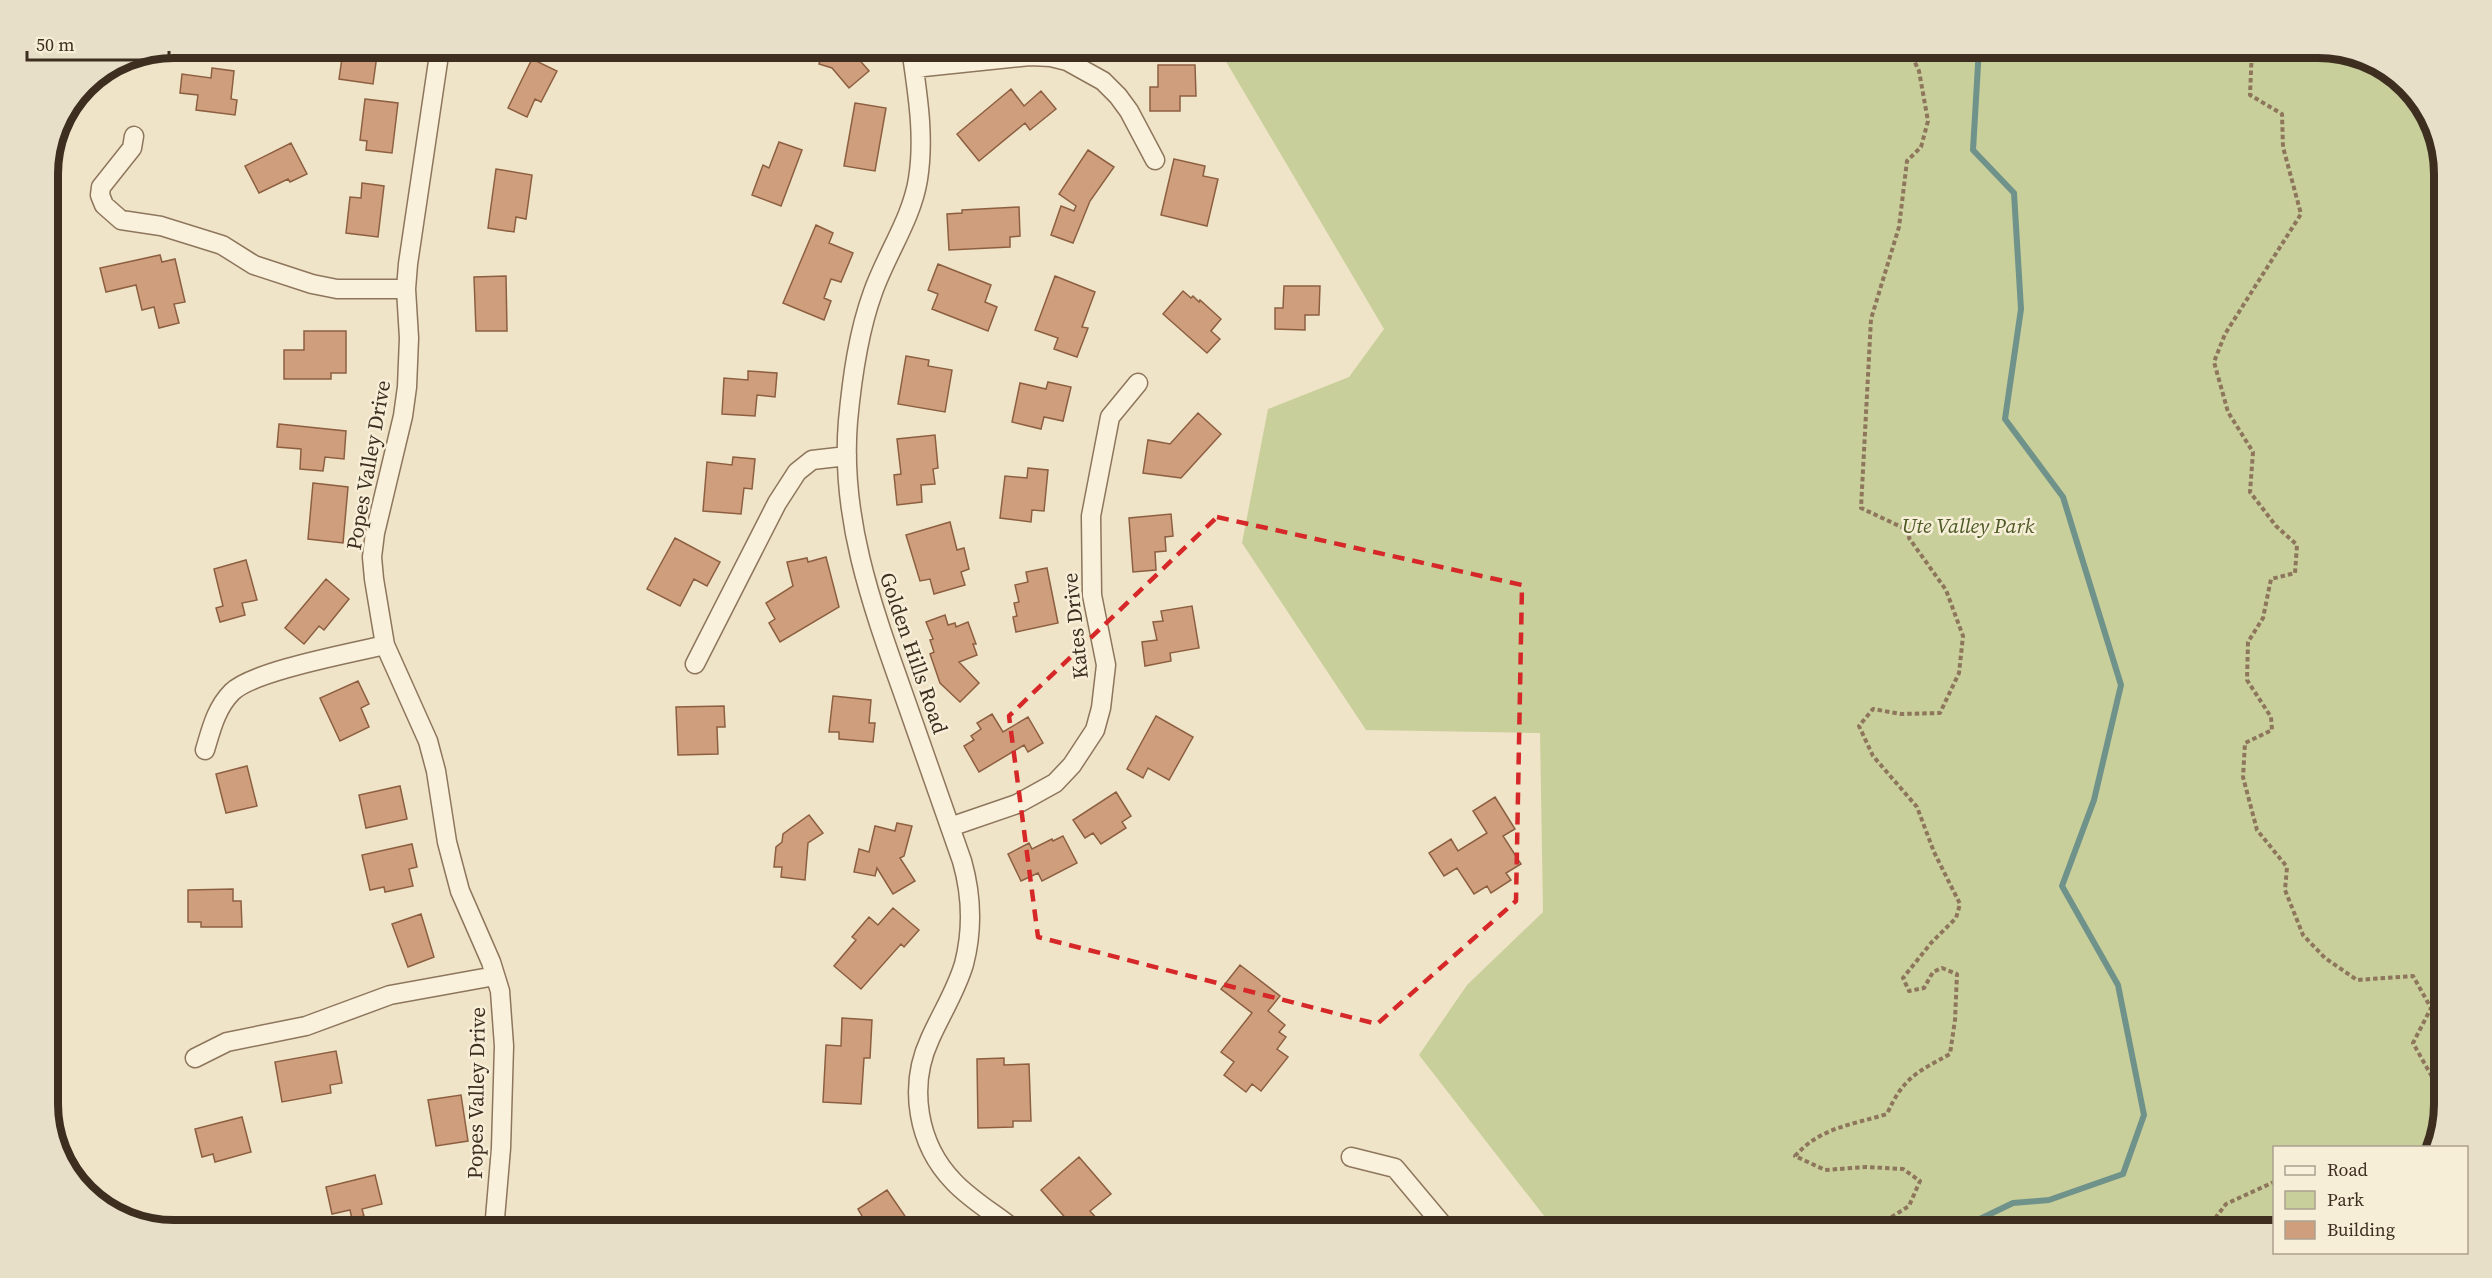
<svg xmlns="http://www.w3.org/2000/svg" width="2492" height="1278" font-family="'Source Serif 4',serif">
	<rect width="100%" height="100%" fill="#f0e4c8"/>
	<path fill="#c9cf9b" d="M1218,48H2317L2373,61L2423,105L2444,167V1103L2434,1147L2274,1148V1230H1555L1419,1055L1467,985L1543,912L1540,733L1366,730L1242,543L1268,409L1349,377L1384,329Z"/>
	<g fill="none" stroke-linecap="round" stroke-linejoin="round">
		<path stroke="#6f938a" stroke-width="6" d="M1957,1230L2013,1203L2049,1200L2123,1174L2144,1115L2118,985L2062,886L2094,800L2121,685L2063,497L2005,419L2021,309L2014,193L1973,150L1979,48"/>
	</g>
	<path fill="#cf9f7d" stroke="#8d5f41" stroke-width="1.5" d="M348,48H378L373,84L339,79L342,58H346Z
		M664,48H686L688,54L666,59Z
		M807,48H849L869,71L849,88L832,68L819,64L821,56L806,52Z
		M1095,48H1117L1113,56Z
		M532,59L557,71L541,102L535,99L527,117L508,108Z
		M1158,65H1195L1196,96H1180V111H1150V87H1158Z
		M212,68L234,71L231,99L237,100L235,115L196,110L198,95L180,93L182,74L211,78Z
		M1011,89L1024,106L1041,91L1056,109L1030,130L1025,123L979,161L957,134Z
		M365,99L398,103L392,153L366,150L367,141L360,140Z
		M855,103L886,108L875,171L844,166Z
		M779,142L802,150L781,206L752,195L763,165L769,168Z
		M291,143L307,174L290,182L288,179L259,193L245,166Z
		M1088,150L1114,167L1090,201L1073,243L1051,235L1061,206L1074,211L1076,206L1059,194Z
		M1174,159L1205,166L1203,176L1218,179L1207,226L1161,215Z
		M496,169L532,175L526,219L516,217L514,232L488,228Z
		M362,183L384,186L378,237L346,233L350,197L361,198Z
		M1019,207L1020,236L1010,237V247L949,250L947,214L962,213V210Z
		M816,225L833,233L829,243L853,253L841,282L831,279L824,298L831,301L824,320L783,303Z
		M160,255L162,262L175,259L185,302L174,304L179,323L159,328L154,307L142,310L136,285L106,292L100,268Z
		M938,264L991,285L985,302L997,307L988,331L932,309L938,294L928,290Z
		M506,276L507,331H476L474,277Z
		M1055,276L1095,292L1082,327L1088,328L1077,357L1054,349L1058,338L1035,330Z
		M1284,286H1320L1319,315H1305V330L1275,329V308H1283Z
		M1183,291L1191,298L1193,296L1199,302L1200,300L1221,319L1211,331L1220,339L1207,353L1163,314Z
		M304,331H346V373H331V379H284V350H304Z
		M906,356L929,360L928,366L952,370L945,412L898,404Z
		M748,371L777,373L775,397L757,395L755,416L722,414L724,378L748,380Z
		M1048,382L1071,387L1063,421L1044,417L1041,429L1012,422L1020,383L1046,389Z
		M1198,413L1221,434L1181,478L1143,473L1148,440L1170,444Z
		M279,424L346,431L344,459L325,457L323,471L300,469L301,449L277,447Z
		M935,435L938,468L933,469L935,484L921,485L922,502L897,505L894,475L901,474L897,439Z
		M733,457L755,459L752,489L744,488L741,514L703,511L707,462L732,465Z
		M1028,468L1048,470L1044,511L1032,510L1031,522L1000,518L1005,476L1027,478Z
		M313,483L348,487L343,543L308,539Z
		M1171,514L1173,536L1165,537L1166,551L1155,552L1156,570L1133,572L1129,518Z
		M950,522L957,550L964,548L969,569L961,572L965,585L934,594L930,579L920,581L906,535Z
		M675,538L720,562L707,586L694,579L680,606L647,589Z
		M826,557L839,607L780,642L769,623L775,619L766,603L793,586L787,562L807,558L808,562Z
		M246,560L257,600L242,603L245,615L220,622L216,608L223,606L214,569Z
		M1047,568L1058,623L1016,632L1013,617L1017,616L1014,603L1019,602L1015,585L1028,582L1026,572Z
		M326,579L349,599L324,630L319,626L304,644L285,628Z
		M1192,606L1199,648L1170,653L1171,661L1145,666L1142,642L1157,640L1153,622L1163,621L1161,611Z
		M945,615L948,625L955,623L956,627L968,622L976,644H973L977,655L959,662L979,683L960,702L940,683L930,654L934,652L930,640L933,639L926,622Z
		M358,681L369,704L361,708L369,727L340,741L320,698Z
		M833,696L871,700L869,723H875L873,742L839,739V732H829Z
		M724,706L725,727H717L718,754L678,755L676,707Z
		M992,714L1003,732L1028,717L1043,743L1028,752L1024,745L979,772L964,746L974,740L971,736L981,729L977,723Z
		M1156,716L1193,737L1169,780L1148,768L1143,778L1127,769Z
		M247,766L257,806L226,813L216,774Z
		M400,786L407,819L366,828L359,795Z
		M1116,792L1131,816L1122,822L1126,828L1101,844L1093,833L1085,838L1073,820Z
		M1495,797L1515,829L1503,836L1521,864L1506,873L1511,880L1491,893L1487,886L1474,894L1457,868L1444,876L1429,853L1451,839L1458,851L1487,833L1473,811Z
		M809,815L823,833L808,843L805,880L781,877L782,867H774L776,847L782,842L783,834Z
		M897,823L912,826L904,856L900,858L915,881L893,894L877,868L875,876L854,872L859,849L869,852L875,826L895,831Z
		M1063,836L1077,863L1042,881L1038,873L1021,881L1008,854L1029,843L1032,849L1052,839L1053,841Z
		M412,844L417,867L409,869L413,886L385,892L384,887L370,890L362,855Z
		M233,889V901H241L242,927H201V922H188V890Z
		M893,908L919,930L904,947L901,944L861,989L834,966L856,940L852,937L869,917L878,925Z
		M421,914L434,957L408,967L392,924Z
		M1240,965L1280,996L1268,1011L1285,1025L1279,1032L1286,1037L1277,1049L1288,1057L1261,1091L1252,1084L1246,1092L1224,1075L1234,1062L1221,1052L1252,1013L1221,989Z
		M842,1018L872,1020L870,1058H864L861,1104L823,1102L826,1045L841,1046Z
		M336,1051L342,1083L330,1085L331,1093L282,1102L275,1062Z
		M1004,1058V1065L1029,1064L1031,1121H1013V1127L978,1128L977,1059Z
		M461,1095L468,1141L436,1146L428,1100Z
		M242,1117L251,1152L215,1162L213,1154L202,1157L195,1129Z
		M1079,1157L1111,1194L1090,1211L1099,1221L1089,1230H1076L1041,1190Z
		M375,1175L382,1204L362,1209L364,1216L352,1219L350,1210L332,1214L326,1187Z
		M887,1190L907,1219L895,1227L897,1230H870L858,1209Z"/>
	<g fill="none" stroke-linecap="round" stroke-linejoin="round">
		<g stroke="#8d765c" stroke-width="21">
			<path id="minor" d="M440,48L408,264L406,289L409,338L407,387L403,416L375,533L372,557L374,579L385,645L428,741L436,771L447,842L460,891L491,962L500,991L504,1046L501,1148L494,1230
				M911,48C917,91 925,135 918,179C912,218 886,255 873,292C858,333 852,378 848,421C840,516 871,603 902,690C922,747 942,804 962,861C972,896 973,929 964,964C956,991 941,1014 930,1039C908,1086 917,1144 954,1182C971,1200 995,1214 1015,1230
				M914,68L1030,56L1051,57L1067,61L1103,81L1118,96L1129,111L1155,160
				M134,136L132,148L101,187L100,195L104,205L121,220L161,226L222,245L254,265L312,284L337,289H406
				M695,664L777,503L797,472L812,460L847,456
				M205,750C211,730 216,708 232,692C253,671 352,653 385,645
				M950,827L1017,804L1055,783L1072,765L1095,730L1101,708L1106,665L1092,595L1091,516L1110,417L1138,383
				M195,1058L227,1042L306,1026L390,995L495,976
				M1351,1157L1395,1168L1447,1230"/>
		</g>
		<path stroke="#8d765c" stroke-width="4" stroke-dasharray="4.5 3" stroke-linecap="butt" d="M2252,48L2250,95L2282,114L2283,147L2301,214L2225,334L2214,362L2228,412L2253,452L2250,492L2276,526L2297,545L2295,573L2271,579L2263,618L2248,642L2247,680L2271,717L2272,730L2245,743L2243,777L2257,830L2287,867L2285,890L2303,935L2325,958L2357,980L2413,976L2431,1008L2413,1043L2444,1098
			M2430,1148L2435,1143
			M1884,1230L1890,1218L1909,1206L1920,1181L1903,1169L1866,1167L1825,1170L1795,1156C1821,1127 1852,1125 1887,1114C1903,1078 1917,1072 1950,1054L1955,1020L1957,974L1942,968L1933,972L1924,988L1909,991L1903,978L1931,943L1956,918L1960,904L1934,852L1917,807L1873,756L1859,726L1873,709L1901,714L1940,713L1959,673L1963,636L1946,590L1909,538L1910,531L1861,508L1871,319L1899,227L1907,161L1921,147L1928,121L1919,71L1908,48
			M2206,1230L2226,1204L2274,1182"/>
		<use href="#minor" stroke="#faf1dc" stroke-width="18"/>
	</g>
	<path fill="none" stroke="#d62828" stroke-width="4.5" stroke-dasharray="12 8" stroke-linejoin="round" d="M1217,517L1522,585L1516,901L1377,1024L1038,937L1009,716Z"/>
	<g text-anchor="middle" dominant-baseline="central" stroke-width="5" stroke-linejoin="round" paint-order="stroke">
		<g font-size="21" fill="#3d2e20" stroke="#f7eed8">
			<text transform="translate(368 465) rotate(-80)">Popes Valley Drive</text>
			<text transform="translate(1075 626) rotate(-96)">Kates Drive</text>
			<text transform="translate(914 653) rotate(71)">Golden Hills Road</text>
			<text transform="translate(476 1093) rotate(-89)">Popes Valley Drive</text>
		</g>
		<g font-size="21" font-style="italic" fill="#4d5a26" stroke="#f7eed8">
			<text x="1968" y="525">Ute Valley Park</text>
		</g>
	</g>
	<path d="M0 0H2492V1278H0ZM174 58H2318A116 116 0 0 1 2434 174V1104A116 116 0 0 1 2318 1220H174A116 116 0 0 1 58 1104V174A116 116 0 0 1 174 58Z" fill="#e8dfc9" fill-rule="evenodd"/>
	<path fill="none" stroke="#3d2e20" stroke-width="8" d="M174 58H2318A116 116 0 0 1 2434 174V1104A116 116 0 0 1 2318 1220H174A116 116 0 0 1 58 1104V174A116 116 0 0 1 174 58Z"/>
	<rect x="2273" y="1146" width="195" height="108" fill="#f7eed8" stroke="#ada18e" stroke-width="1.5"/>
	<rect x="2285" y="1166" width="30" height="9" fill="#faf1dc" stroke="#ada18e" stroke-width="1.5"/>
	<text x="2327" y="1176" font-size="18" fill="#3d2e20">Road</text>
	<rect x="2285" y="1191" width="30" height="18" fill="#c9cf9b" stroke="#ada18e" stroke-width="1.5"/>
	<text x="2327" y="1206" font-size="18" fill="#3d2e20">Park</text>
	<rect x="2285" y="1221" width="30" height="18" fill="#cf9f7d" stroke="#ada18e" stroke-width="1.5"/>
	<text x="2327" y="1236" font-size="18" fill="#3d2e20">Building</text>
	<path d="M27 51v9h142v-9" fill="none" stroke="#3d2e20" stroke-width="3"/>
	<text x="36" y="51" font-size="18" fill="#3d2e20" stroke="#f7eed8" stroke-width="4.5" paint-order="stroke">50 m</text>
</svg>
